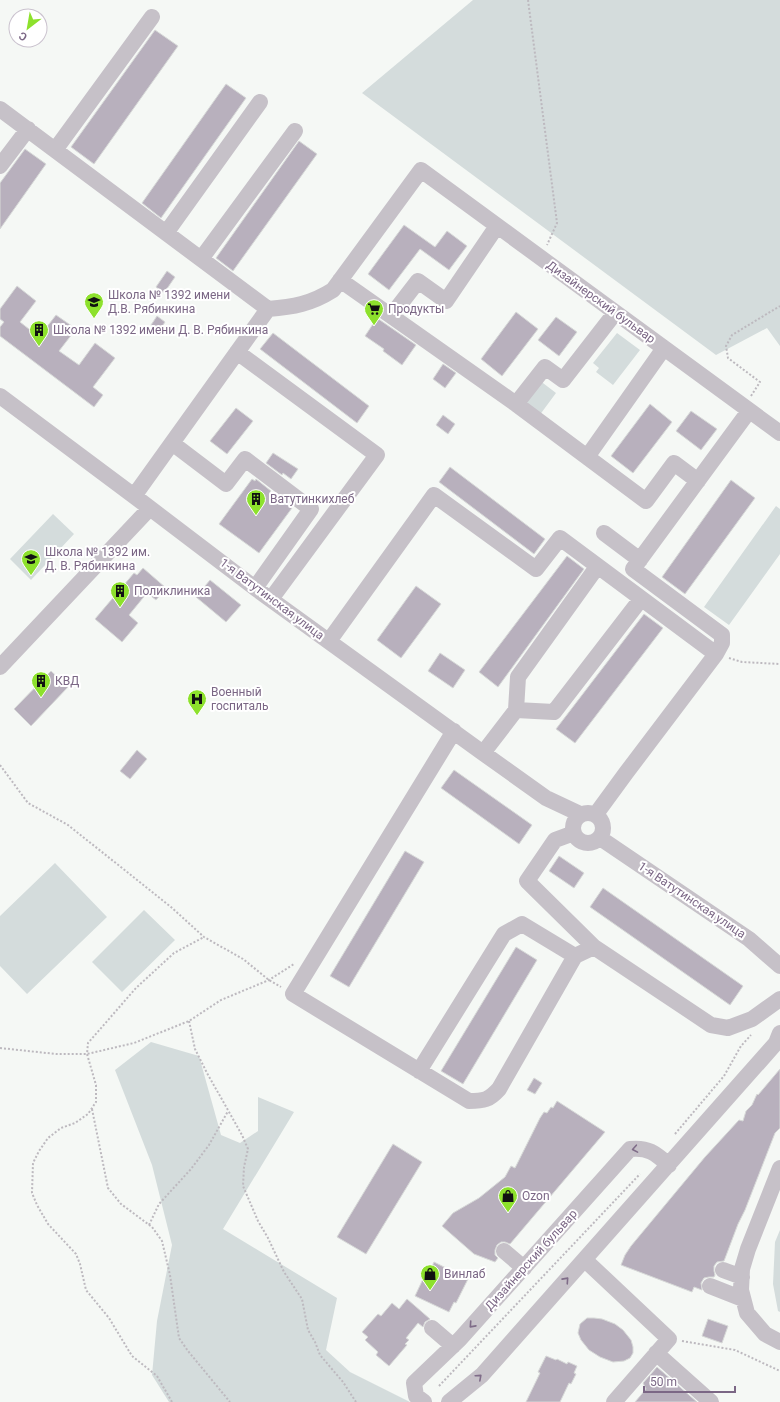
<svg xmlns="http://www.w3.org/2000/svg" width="780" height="1402" font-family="Roboto,sans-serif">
	<rect width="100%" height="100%" fill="#f5f8f5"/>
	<path fill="#d4dcdc" d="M473,0H780V346L767,328L716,355L362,93Z
		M617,333L640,350L613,385L596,372L599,368L593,363Z
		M539,380L556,393L539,416L521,403Z
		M776,506L780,509V554L729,625L704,607Z
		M53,514L74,534L31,580L10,559Z
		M55,863L107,917L27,994L0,966V916Z
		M144,910L175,940L122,992L92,962Z
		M151,1042L199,1056L221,1135L240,1143L258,1131V1097L294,1112L223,1229L337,1298L326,1350L350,1372L410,1402H169L152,1375L157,1321L172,1245L152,1165L115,1070Z
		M780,1230V1312L778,1311L773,1284L775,1242Z"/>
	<path fill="#b8b0bd" stroke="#d7d9d8" d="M155,30L178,46L94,164L71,147Z
		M226,84L246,98L161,218L142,203Z
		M299,141L317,154L233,271L216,258Z
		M25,149L46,164L0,229V183Z
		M404,225L435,247L447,231L467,246L449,270L420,249L389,290L368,274Z
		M167,271L175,277L164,293L156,287Z
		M17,286L36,301L20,322L39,337L56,315L76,329L59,351L79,365L95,343L115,358L93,387L103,395L94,407L0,336V327L4,322L0,319V309Z
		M516,312L538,329L502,376L481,359Z
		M157,316L165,322L159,331L151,325Z
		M556,317L577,332L559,356L538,340Z
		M377,318L416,345L402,365L383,351L384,349L365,336Z
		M273,333L369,406L357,423L260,349Z
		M443,364L456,373L445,388L433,379Z
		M650,404L672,422L633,473L611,456Z
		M236,408L253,421L227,454L210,441Z
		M691,411L717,429L701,450L676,431Z
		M443,415L455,424L448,434L436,425Z
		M273,453L298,469L291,479L283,473L282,475L266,463Z
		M450,467L545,539L534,554L439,482Z
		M252,479L255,481L256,479L271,491L270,492L292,508L259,553L219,524Z
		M731,480L755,498L685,594L662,577Z
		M567,556L584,569L498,687L479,672Z
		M143,568L166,588L156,600L147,593L129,615L138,623L122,642L95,619L134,573L137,575Z
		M210,580L241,605L226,622L196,597Z
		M416,586L441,604L401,658L377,640Z
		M644,614L663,628L575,743L556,729Z
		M440,653L465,670L453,688L428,671Z
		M51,671L68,687L31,726L14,709Z
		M137,750L147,759L130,779L120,771Z
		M454,770L532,825L519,844L441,788Z
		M405,851L424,862L349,987L330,976Z
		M559,856L584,873L574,888L549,871Z
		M603,888L743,986L730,1005L590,907Z
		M516,947L537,960L463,1084L441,1071Z
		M780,1069V1128L775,1133L745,1210L738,1224L724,1261L717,1262L714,1266V1271L715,1275L714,1277H709L704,1278L701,1283L702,1290L694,1287L692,1292L621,1265L625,1255L631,1246L705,1157L739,1120L743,1121L746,1111L752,1105L757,1094L758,1095Z
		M534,1078L542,1083L535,1094L527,1090Z
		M557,1101L605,1132L510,1244L505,1242H501L497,1245L495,1250V1255L498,1258L495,1262L474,1254L442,1226L453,1213L479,1198L505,1177L511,1166L515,1168L540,1118L544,1112L547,1113L551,1107L553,1108Z
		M393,1144L422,1162L366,1254L337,1237Z
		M434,1262L454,1272L455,1270L460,1272V1271L470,1275L456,1303L454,1302L449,1312L415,1296L423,1279L421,1278L426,1267L430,1270Z
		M407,1299L430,1319L425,1322L423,1327L418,1323L406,1338L409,1340L405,1344L407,1345L389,1366L376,1355L378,1352L365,1340L368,1337L362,1332L378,1314L381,1316L392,1303L399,1309Z
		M587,1318H594L602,1319L615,1324L623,1330L631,1340L633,1347V1353L630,1358L624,1361L613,1362L600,1357L589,1350L581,1340L578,1333L580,1324Z
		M708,1319L728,1326L722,1343L702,1336Z
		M546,1356L556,1360L557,1359L567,1364L568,1362L577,1366L574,1373L576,1374L571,1384L569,1383L560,1402H526L540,1373L538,1372Z
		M657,1367L697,1402H635L646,1389L643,1383Z"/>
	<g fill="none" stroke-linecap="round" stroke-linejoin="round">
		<path stroke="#bdb9bf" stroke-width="2" stroke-dasharray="2 2" stroke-linecap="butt" d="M528,0L557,223L547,245
			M751,396L760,382L728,358L726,346L732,335L780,306
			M729,658L742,662L780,664
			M0,765L28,803L68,825L171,907L204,937L243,959L269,980L281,987
			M189,1021L195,1049L207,1073L242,1135L248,1149L244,1167L243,1186L258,1221L268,1238L284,1272L302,1299L308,1330L315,1342L320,1355L343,1382L356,1402
			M0,1048L56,1054H87L134,1043L189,1021L221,1000L269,980L294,964
			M92,1109L108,1188L121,1204L152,1227L162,1241L170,1275L179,1338L188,1351L230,1402
			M675,1134L724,1076L741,1046L751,1035
			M149,1225L159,1204L191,1169L209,1145L228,1111
			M682,1341L735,1350L780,1371
			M439,1386L640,1174
			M172,1402L157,1376L132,1356L109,1318L86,1290L80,1264L76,1254L48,1224L37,1205L32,1193L33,1163L39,1151L48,1138L61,1128L75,1123L88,1114L96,1102V1085L87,1054L88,1043L136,988L174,953L204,937"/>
		<path stroke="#c6c1c8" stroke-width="16" d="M0,109L268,309
			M55,150L152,17
			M0,166L28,129
			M166,233L260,102
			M201,259L295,131
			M340,280L516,404L646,501L674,463L698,481
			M391,316L418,281L446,301L497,226
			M237,352L377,455L271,599
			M0,396L134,496L255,588L483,753L546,798L580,814
			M516,404L545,367L563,380L615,313
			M172,443L226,484L245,459L311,509L255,588
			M587,457L664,348
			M134,496L268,309C293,307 311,304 333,290L421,170L780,433
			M604,533L640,560
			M597,567L518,677L516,710L554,712L641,599
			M329,641L434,495L536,569L560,538L716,654
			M0,667L150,508
			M454,731L293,994L469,1101C484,1101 489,1100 499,1089L575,956L594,947
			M483,753L516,710
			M573 828a15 15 0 1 1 30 0a15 15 0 1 1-30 0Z
			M596,814L626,773L716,654L722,643V635L633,569L749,411
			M574,833L555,840L527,881L594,947L711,1025L728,1028L752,1019L780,999
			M600,838L749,939L780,966
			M419,1071L504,934L522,924L575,956
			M780,1168L748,1249L742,1269L741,1290L747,1313L765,1334L780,1342
			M504,1251L524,1268
			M585,1260L669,1339L614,1402
			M723,1270L742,1277
			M710,1286L743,1299
			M432,1328L453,1346
			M656,1353L711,1402
			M424,1402L416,1396L414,1383L460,1339L630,1149C648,1147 655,1153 669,1165
			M449,1402L482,1375L776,1043L780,1033"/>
	</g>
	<defs><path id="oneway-chevron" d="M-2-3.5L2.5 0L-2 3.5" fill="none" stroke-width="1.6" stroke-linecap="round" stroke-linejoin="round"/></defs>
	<g stroke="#7f6c88">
		<use href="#oneway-chevron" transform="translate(635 1149) rotate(170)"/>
		<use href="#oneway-chevron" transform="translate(566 1280) rotate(-48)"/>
		<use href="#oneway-chevron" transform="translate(472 1325) rotate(132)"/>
		<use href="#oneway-chevron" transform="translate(479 1377) rotate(-42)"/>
	</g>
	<defs>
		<g id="school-pin" transform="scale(1)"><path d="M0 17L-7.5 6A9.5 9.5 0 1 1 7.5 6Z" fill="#8de12c" stroke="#fff"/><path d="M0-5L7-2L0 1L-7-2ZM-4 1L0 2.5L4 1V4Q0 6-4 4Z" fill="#111"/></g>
		<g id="supermarket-pin" transform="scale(1)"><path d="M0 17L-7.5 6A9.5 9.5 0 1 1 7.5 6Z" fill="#8de12c" stroke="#fff"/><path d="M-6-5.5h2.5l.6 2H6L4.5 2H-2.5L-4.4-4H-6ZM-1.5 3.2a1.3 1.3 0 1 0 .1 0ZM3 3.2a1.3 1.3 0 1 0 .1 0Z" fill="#111"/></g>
		<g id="building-pin" transform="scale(1)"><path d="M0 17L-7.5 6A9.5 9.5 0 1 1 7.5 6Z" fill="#8de12c" stroke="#fff"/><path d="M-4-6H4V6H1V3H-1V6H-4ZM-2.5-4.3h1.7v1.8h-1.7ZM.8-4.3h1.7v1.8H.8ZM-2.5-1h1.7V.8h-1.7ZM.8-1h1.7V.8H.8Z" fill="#111"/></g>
		<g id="hospital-pin" transform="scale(1)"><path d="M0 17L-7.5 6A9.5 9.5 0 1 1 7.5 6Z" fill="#8de12c" stroke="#fff"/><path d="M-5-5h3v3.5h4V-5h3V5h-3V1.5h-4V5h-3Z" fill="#111"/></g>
		<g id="shop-pin" transform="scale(1)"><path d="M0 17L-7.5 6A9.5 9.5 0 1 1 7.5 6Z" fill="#8de12c" stroke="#fff"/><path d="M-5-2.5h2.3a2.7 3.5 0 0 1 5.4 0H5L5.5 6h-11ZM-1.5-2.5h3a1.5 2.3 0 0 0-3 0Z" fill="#111"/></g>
	</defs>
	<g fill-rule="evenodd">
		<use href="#school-pin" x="94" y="302"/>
		<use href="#supermarket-pin" x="374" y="309"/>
		<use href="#building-pin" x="39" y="330"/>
		<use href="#building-pin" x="256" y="499"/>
		<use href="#school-pin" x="31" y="559"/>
		<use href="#building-pin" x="120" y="591"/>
		<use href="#building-pin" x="41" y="681"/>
		<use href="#hospital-pin" x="197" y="699"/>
		<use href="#shop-pin" x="508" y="1196"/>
		<use href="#shop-pin" x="430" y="1274"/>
	</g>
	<g text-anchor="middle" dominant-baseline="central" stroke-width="4" stroke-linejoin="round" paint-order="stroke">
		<g font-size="12" fill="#7b6785" stroke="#fff" text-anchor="start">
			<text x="108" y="295">Школа № 1392 имени<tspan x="108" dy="14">Д.В. Рябинкина</tspan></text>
			<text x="388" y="309">Продукты</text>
			<text x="53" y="330">Школа № 1392 имени Д. В. Рябинкина</text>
			<text x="270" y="499">Ватутинкихлеб</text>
			<text x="45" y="552">Школа № 1392 им.<tspan x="45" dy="14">Д. В. Рябинкина</tspan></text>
			<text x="134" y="591">Поликлиника</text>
			<text x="55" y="681">КВД</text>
			<text x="211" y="692">Военный<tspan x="211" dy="14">госпиталь</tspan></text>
			<text x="522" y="1196">Ozon</text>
			<text x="444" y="1274">Винлаб</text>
		</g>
		<g font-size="12" fill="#7b6785" stroke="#fff">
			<text transform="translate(601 302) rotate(36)">Дизайнерский бульвар</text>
			<text transform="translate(272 599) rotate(37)">1-я Ватутинская улица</text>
			<text transform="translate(692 900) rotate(34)">1-я Ватутинская улица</text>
			<text transform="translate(531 1260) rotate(-48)">Дизайнерский бульвар</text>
		</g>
	</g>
	<g transform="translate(28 28) rotate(211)"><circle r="19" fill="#ffffff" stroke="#cac2ce"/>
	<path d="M0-3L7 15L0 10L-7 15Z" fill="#8de12c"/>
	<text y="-6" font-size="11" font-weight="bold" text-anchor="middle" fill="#7b6785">С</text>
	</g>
	<path d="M644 1386v6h91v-6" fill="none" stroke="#7b6785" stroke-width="2"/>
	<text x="650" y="1386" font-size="12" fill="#7b6785" stroke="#ffffff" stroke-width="3" paint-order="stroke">50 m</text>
</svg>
